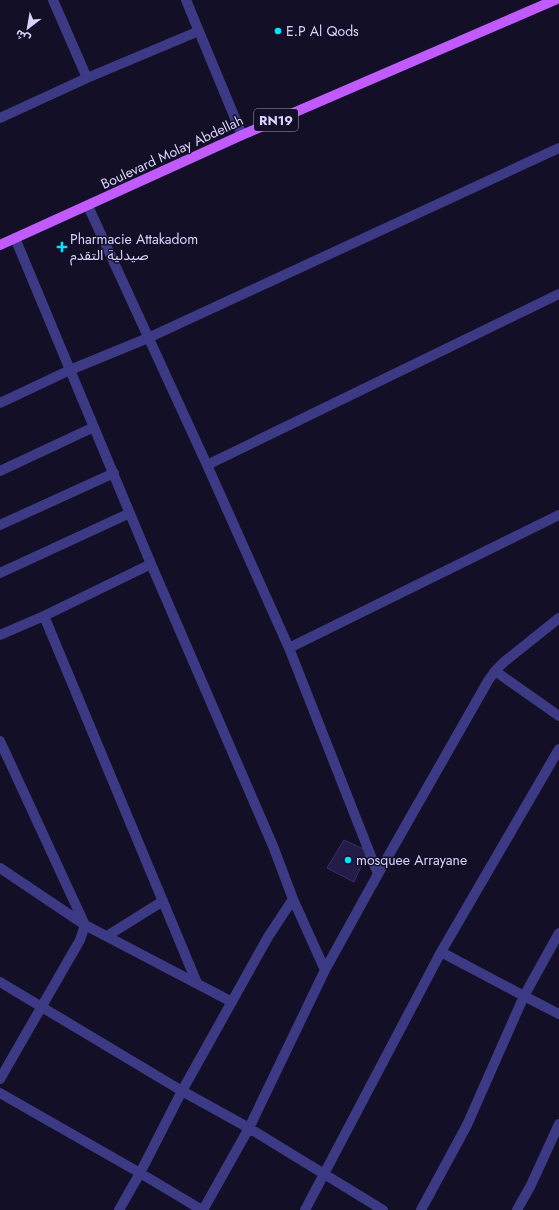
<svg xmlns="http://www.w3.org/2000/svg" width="559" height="1210" font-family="Jost,'Noto Sans Arabic',sans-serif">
	<rect width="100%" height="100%" fill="#130f26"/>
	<path fill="#241b47" stroke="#3b2d73" d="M344,840L368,851L354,882L327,868Z"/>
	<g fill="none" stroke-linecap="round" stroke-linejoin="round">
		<path stroke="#3d3a85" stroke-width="10" d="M53,0L87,78
			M186,0L242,135
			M0,118L87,78L199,31
			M88,206L207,465L289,648L378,874
			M15,238L151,564L273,846L293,899L325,970
			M0,403L70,370L148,338L559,148
			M207,465L559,294
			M0,471L94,427
			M0,525L114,473
			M0,573L130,513
			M44,616L197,983
			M0,635L44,616L151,564
			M289,648L559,515
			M495,671L559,716
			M0,741L85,925L80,940L0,1079
			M0,868L85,925L232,1002
			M107,936L163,901
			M441,952L524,996L559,1014
			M0,982L182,1091L249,1128L383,1210
			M0,1093L140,1173L202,1210
			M119,1210L140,1173L182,1091L268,937L293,899
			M203,1210L249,1128L325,970L378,874L488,681L495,671L504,662L559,618
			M305,1210L441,952L559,749
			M421,1210L467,1125L524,996L559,933
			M517,1210L531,1185L559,1124"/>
		<path stroke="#c25bff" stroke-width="10" d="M0,245L242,135L555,0"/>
	</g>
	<g fill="#00e5ff" stroke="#130f26" stroke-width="1.5">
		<circle cx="278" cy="31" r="4"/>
		<path d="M60 241h4v4h4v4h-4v4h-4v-4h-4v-4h4z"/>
		<circle cx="348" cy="860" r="4"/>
	</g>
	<g text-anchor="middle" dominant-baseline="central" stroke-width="3" stroke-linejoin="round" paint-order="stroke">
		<rect fill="#130f26" stroke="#9e99be" stroke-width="1" x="254" y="109" width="44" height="22" rx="3"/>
		<g font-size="13" font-weight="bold" fill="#d9d4ff">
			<text x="276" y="120">RN19</text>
		</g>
		<g font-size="14" fill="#d9d4ff" stroke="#130f26" text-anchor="start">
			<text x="286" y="31">E.P Al Qods</text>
			<text x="70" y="239">Pharmacie Attakadom<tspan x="70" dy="16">صيدلية التقدم</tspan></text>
			<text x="356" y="860">mosquee Arrayane</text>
		</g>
		<g font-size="14" fill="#d9d4ff" stroke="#130f26">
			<text transform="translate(172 152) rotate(-25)">Boulevard Molay Abdellah</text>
		</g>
	</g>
	<g transform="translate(28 28) rotate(211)" stroke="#130f26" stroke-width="3" paint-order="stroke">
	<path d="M0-3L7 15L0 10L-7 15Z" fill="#d9d4ff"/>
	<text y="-6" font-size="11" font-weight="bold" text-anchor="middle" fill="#d9d4ff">ش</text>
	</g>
</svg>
